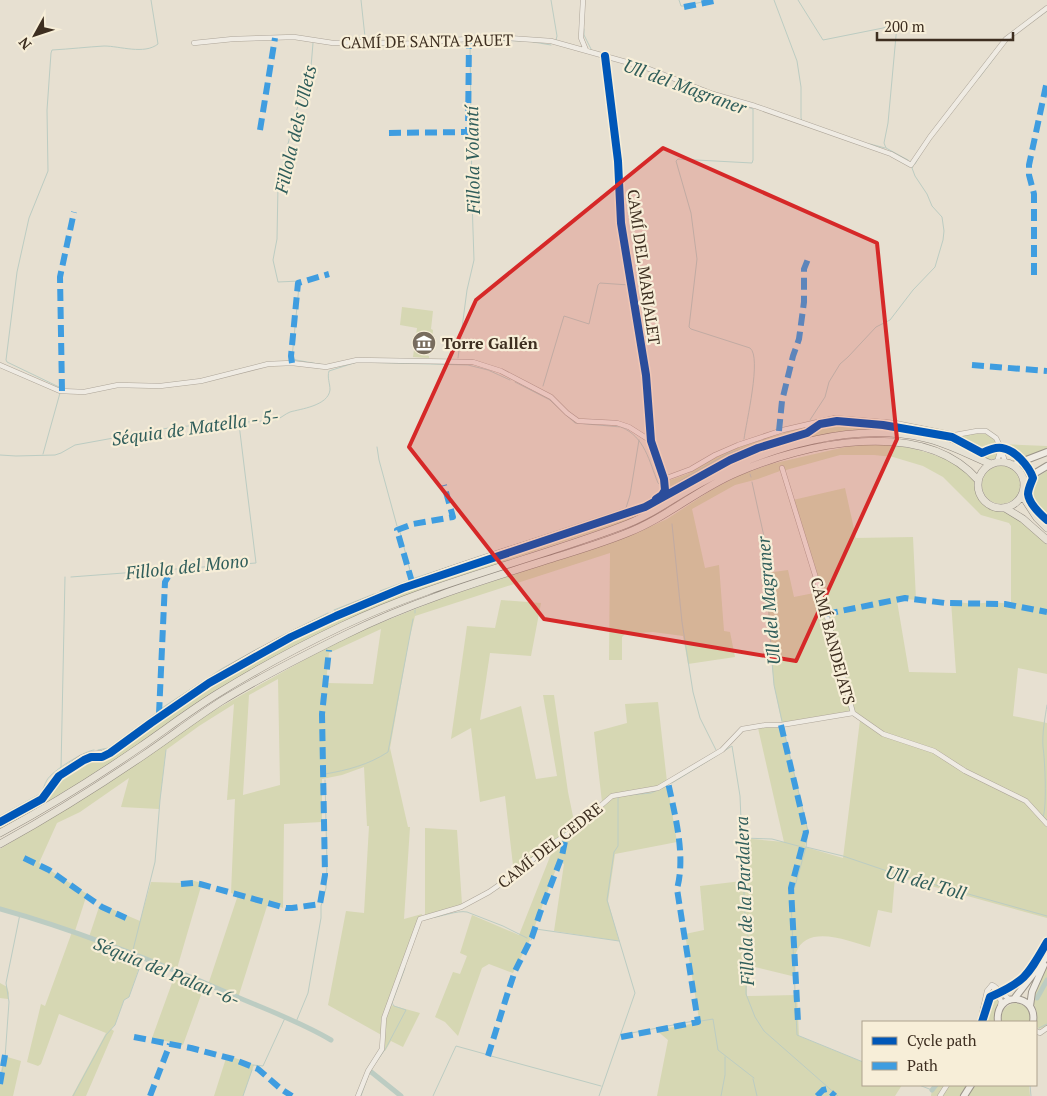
<svg xmlns="http://www.w3.org/2000/svg" width="1047" height="1096" font-family="'PT Serif',serif">
	<rect width="100%" height="100%" fill="#e7e0d1"/>
	<path fill="#d6d7b3" fill-rule="evenodd" d="M402,307L433,311L431,329L433,330L432,339L423,338L420,354L429,356V358L413,357L417,328L400,325Z
		M837,422L895,428V430C858,429 824,436 789,446C765,452 742,458 720,469C688,485 658,506 626,521L432,585L375,608L265,663L220,688L102,769L0,830V823L17,815L46,797L58,779L84,761L109,755L158,719L210,684L240,665L301,633L409,587L645,508L731,460L775,444L807,434L820,425Z
		M817,424L806,433L760,447L729,459L698,476L667,495L665,482L687,474L718,456L742,446L809,425Z
		M977,433C988,433 993,436 998,447L982,450L955,437Z
		M1000,444L1047,446V451L1023,460Z
		M854,445C866,445 879,443 892,445C915,448 957,458 972,478C978,486 975,497 984,505C992,511 1000,509 1009,513C1023,521 1035,533 1047,545V674L1018,668L1013,716L1047,723V821L1035,808L982,780L949,759L883,733L855,712L782,724L774,685L770,648L766,573L788,570L794,597L819,592L793,500L845,488L856,538L913,537L916,600L906,599L897,601L909,672L956,673L951,601L973,604L993,602L1011,604V526L1009,523L981,515L943,477L923,466L893,457L874,455H840L786,470L780,471L758,479L735,485L692,509L705,568L719,565L724,631L730,632L735,657L688,664L683,636L653,632L625,634L622,637V660H609L610,553L415,616L409,640L390,748L408,827H410L404,919L422,914L391,1005L420,1013L403,1047L391,1041L385,1051L383,1050L385,1037L328,1005L346,911L364,913L369,826H367L364,767L342,775L322,779V822L284,824L283,908L268,903L238,998L208,985L238,895L231,893L235,799L227,800L234,704L199,726L166,750L159,809L121,807L129,778L80,812L57,823L39,863L87,894L75,931L89,937L100,904L140,921L151,882L183,883L191,880L202,883L176,972L142,959L129,997L124,1000L115,1025L111,1029L114,1031L86,1096H72L106,1033L59,1014L41,1064L38,1066L27,1062L41,1004L45,1006L72,932L0,910V849L104,786L213,711L313,655L358,632L443,598L632,535L667,519L713,489L740,475L771,464ZM381,629L373,684L326,683L329,653ZM278,679L280,785L243,795L249,695Z
		M1000,450L997,459H987L979,456L986,452Z
		M982 485a19 19 0 1 1 38 0a19 19 0 1 1-38 0Z
		M1047,471V519L1033,502L1030,495L1034,479Z
		M501,600L541,603L531,656L490,653L480,720L521,706L536,779L557,776L543,695H554L568,792L575,826L514,874L505,796L480,802L471,728L451,739L467,626L495,628Z
		M658,702L667,782L677,842L615,854L608,901L619,941L554,931L564,864L559,861L529,942L513,973L489,964L482,968L458,1036L445,1022L435,1017L453,972L460,974L467,956L460,953L472,915L519,935L555,844L602,802L594,732L627,723L625,704Z
		M860,720L876,732L935,753L1026,803L1047,825V918L895,876L892,913L878,910L870,947C849,941 806,923 796,953C794,960 796,970 796,977L747,965V996L797,995L799,1036L863,1062V1085H902L895,1096H657L668,1040L656,1030L697,1023L699,1019L685,934L704,930L700,886L742,881V838L784,842L758,728L774,726L783,728L808,831L805,847L843,858Z
		M425,828L457,830L462,904C453,915 438,916 425,917Z
		M1047,964V1031L1046,1027L1039,1029L1036,1026L1037,1013L1033,1002L1036,987Z
		M176,972L205,984L183,1045L152,1038Z
		M0,983L7,987L9,993L8,999L0,998Z
		M985,990L993,991L999,1000L996,1011L995,1022H977Z
		M1015,1003C1026,1004 1032,1011 1030,1022H1002C1000,1012 1005,1005 1015,1003Z
		M227,1055L254,1065L243,1096H214Z
		M4,1056L21,1061L13,1096H0V1076Z
		M935,1085H967L961,1096H931L932,1089Z
		M974,1085H1029L1030,1096H967Z"/>
	<g fill="none" stroke-linecap="round" stroke-linejoin="round">
		<path stroke="#bcccc2" stroke-width="1" d="M551,0L557,36L556,40
			M679,0L681,6H684L711,0
			M774,0L797,61L801,87V118L802,121
			M798,0L823,40L883,28L893,24L897,25L888,123L884,143L886,148L908,160
			M1033,21L1047,11
			M584,29V35L591,49
			M346,40L365,37L361,0
			M533,42L551,45
			M605,77L615,157
			M979,78L995,57
			M739,104L753,109V160L752,163L678,159L676,161L691,213L697,259L689,327L691,329L750,348C762,357 746,423 744,439
			M870,144L885,148
			M616,161V180
			M915,164L919,157
			M616,183L618,215
			M300,281L278,282L273,260L277,239L278,185L295,115L311,67L313,43
			M299,286L292,358L296,360L324,365
			M458,358L467,290L474,260L472,200L470,42L495,40L521,41
			M515,382L550,400L575,423L621,427C645,437 649,461 658,483L661,486
			M543,386L564,316L589,324L598,285L600,283L629,285L628,278
			M59,387L7,362L6,360L17,272L29,218L48,171L47,110L51,53L52,50C70,49 87,47 104,46C120,46 144,55 158,44L151,0
			M810,420L825,397L829,382L840,364L848,357L876,327L890,320L913,290L935,267L943,240L944,231L942,217L932,206L927,194L915,176L912,168L914,164
			M377,447L379,460L397,526
			M43,454L60,393
			M0,455L16,456L55,455L61,453L75,445L174,427L276,420C281,418 285,414 290,412C300,409 328,406 330,390C330,383 327,378 329,371L357,362L468,365L488,370L510,380
			M750,474L751,477
			M752,482L765,541L771,649L774,685L782,721
			M669,491L680,481L727,454L788,434L809,429L810,426
			M672,524L682,622L693,692L700,718L716,750
			M400,532L412,578
			M71,577L256,563L239,424
			M412,579L626,508L630,495L639,440
			M380,591L407,581
			M334,610L374,594
			M415,613V610
			M276,639L328,613
			M1047,705C1045,718 1042,733 1043,747C1045,760 1047,807 1043,817L1047,820
			M162,708L223,668L259,648
			M783,727L808,831L806,847L793,893
			M98,750L108,748L156,713
			M724,751L732,746L740,796L745,916L749,944L746,970V994L755,1017L764,1031L838,1096
			M61,769L65,577
			M325,774C348,770 368,765 388,752L413,619
			M672,783L716,756
			M630,795L651,793L667,786
			M0,816L40,794C44,789 44,785 47,780C52,771 84,751 94,750
			M743,838L772,839L802,847
			M806,847L843,856L893,873L1047,916
			M791,902L797,1035L863,1062
			M430,918C441,917 457,910 467,912L503,926L527,938
			M531,940L536,929L619,941
			M132,954L155,862L160,800L166,750
			M701,1021L713,1019L718,1050L754,1078
			M296,1022L308,993L321,918V906L326,888L327,865L325,780
			M1039,1028L1047,1024
			M621,1035L694,1021
			M491,1056L601,1086
			M253,1065L263,1066L285,1018
			M753,1079L757,1096
			M0,1081L5,1058L9,1002L6,983L20,914
			M919,1085L932,1090
			M1030,1085L1031,1096
			M73,1096L106,1035L115,1025L124,1000L129,997L143,958
			M243,1096L252,1070
			M361,1096L370,1071L386,1048L406,1010L394,1006L392,1003L405,968
			M433,1096L456,1046L485,1054
			M599,1096L635,993L607,900L614,852L618,846V798L619,797
			M721,1096L725,1075V1057"/>
		<path stroke="#bcccc2" stroke-width="5" d="M0,909C80,931 159,963 235,996C267,1010 301,1022 331,1040
			M1037,998L1047,980
			M370,1071L401,1096
			M932,1090L936,1085"/>
		<g stroke="#ada599" stroke-width="5.5">
			<path id="minor" d="M583,0L581,38L586,50
				M194,43L233,39L294,37L333,43L365,42L402,44L493,37L551,41L644,67L713,94L755,106L891,154L911,165L930,137L1006,39L1047,8
				M0,365L60,391L84,392L118,385L160,386L201,381L268,364L292,363L326,367L357,360L473,362L501,371L551,397L567,413L578,421L617,423L629,427L651,441
				M997,462L1001,448L1005,462
				M782,468L820,591L853,713L883,734L934,751L965,771L1026,801L1047,824
				M664,479L691,469L715,455L738,445L783,430L835,418L895,423L955,435L977,431H986L996,438L1001,448
				M0,819L18,810L41,797L58,774L82,757L91,754L102,753L109,751C142,727 174,702 208,681C249,655 292,632 336,613C436,569 541,540 644,505L662,495L665,490L664,479L651,441L646,375L621,223L618,161L605,56
				M992,985L1001,1001L1000,1007
				M994,986L1010,1000
				M980,1022L987,991L992,985
				M1036,1031L1040,1033L1047,1028
				M358,1096L368,1071L382,1049L384,1018L420,919L461,907L489,892L515,874L552,844L568,834L612,796L658,788L722,750L742,729L766,725H781L853,713
				M940,1096L947,1085"/>
		</g>
		<g stroke="#9c958a" stroke-width="8">
			<path id="secondary" d="M1013,465L1047,452
				M1024,485L1032,475L1047,466
				M1014,999L1047,956
				M1030,1006L1032,992L1044,965
				M998,1022C994,990 1038,993 1033,1022
				M964,1096L971,1085"/>
		</g>
		<g stroke="#928b80" stroke-width="8">
			<path id="primary" d="M978 485a23 23 0 1 1 46 0a23 23 0 1 1-46 0Z
				M1022,495L1037,518L1047,528
				M1005,508L1023,519L1047,540
				M0,833C48,807 95,778 140,747C166,729 191,710 217,694C257,669 300,646 342,626C432,583 529,561 622,526C653,515 678,494 708,479C771,446 854,422 925,438C948,443 969,455 991,464
				M0,844C49,817 97,787 144,755C169,738 194,719 220,702C260,677 303,656 345,635C413,601 487,579 560,556C582,549 605,542 627,533C666,518 698,489 736,473C804,443 923,417 978,480"/>
		</g>
		<use href="#minor" stroke="#efebe3" stroke-width="4.5"/>
		<use href="#secondary" stroke="#efebe3" stroke-width="6"/>
		<use href="#primary" stroke="#e6e1d4" stroke-width="7"/>
		<path stroke="#3f9de0" stroke-width="6" stroke-dasharray="12 6" stroke-linecap="butt" d="M684,7L719,0
			M260,130L275,38
			M389,133L468,132L469,39
			M1034,275V194L1029,175V165L1047,81
			M292,363L291,356L298,283L329,274
			M972,365L1047,371
			M62,391L60,277L74,212
			M779,431L782,401L793,356L799,339L804,302V269L808,259
			M412,582L397,530L413,524L453,517L444,485
			M826,614L905,598L945,603L1005,604L1047,612
			M159,714L165,582L170,574
			M781,725L806,832L791,888L798,1022
			M24,858L49,870L102,907L126,918
			M181,884L194,883L200,884L286,908H292L320,904L325,875L322,714L329,650
			M134,1037L191,1048L233,1059L258,1069L281,1089L292,1096
			M621,1037L698,1022L677,889C686,855 675,816 668,782
			M488,1056L508,992L515,971L532,937L540,913L562,856L566,836
			M0,1084L5,1055
			M150,1096L170,1044
			M817,1096L823,1090L827,1089L835,1096"/>
		<g stroke="#f7eed8" stroke-width="11">
			<path id="cycleway" d="M605,56L618,161L621,223L646,375L651,441L664,479L665,490L662,495L656,499
				M0,822L42,799L59,776L84,760L91,757H102L110,753L151,723L209,683L291,637L336,616L403,588L645,507L730,460L758,448L807,433L820,424L837,421L883,425L952,437L982,453C988,450 995,447 1002,448C1015,450 1029,466 1033,478C1031,483 1028,489 1028,494C1029,503 1040,514 1047,520
				M982,1022L990,997C1026,981 1028,975 1047,942"/>
		</g>
		<use href="#cycleway" stroke="#0057b8" stroke-width="8"/>
	</g>
	<path fill="#d62828" fill-opacity="0.2" stroke="#d62828" stroke-width="4" stroke-linejoin="round" d="M663,148L877,243L897,439L796,661L544,619L409,447L476,300Z"/>
	<defs>
		<g id="museum-disc" transform="scale(1.25)"><circle r="9.5" fill="#786c5e" stroke="#f7eed8"/><path d="M0-6L6-3V-2H-6V-3ZM-5-1h2V3h-2ZM-1-1h2V3h-2ZM3-1h2V3H3ZM-6 4H6V6H-6Z" fill="#fff"/></g>
	</defs>
	<g fill-rule="evenodd">
		<use href="#museum-disc" x="424" y="343"/>
	</g>
	<g text-anchor="middle" dominant-baseline="central" stroke-width="4.5" stroke-linejoin="round" paint-order="stroke">
		<g font-size="16" fill="#3d2e20" stroke="#f7eed8">
			<text transform="translate(427 41) rotate(-1)">CAMÍ DE SANTA PAUET</text>
			<text transform="translate(644 267) rotate(82)">CAMÍ DEL MARJALET</text>
			<text transform="translate(833 641) rotate(75)">CAMÍ BANDEJATS</text>
			<text transform="translate(550 845) rotate(-38)">CAMÍ DEL CEDRE</text>
		</g>
		<g font-size="16" font-weight="bold" fill="#3d2e20" stroke="#f7eed8" text-anchor="start">
			<text x="442" y="343">Torre Gallén</text>
		</g>
		<g font-size="18" font-style="italic" fill="#2f5d5a" stroke="#f7eed8">
			<text transform="translate(685 86) rotate(20)">Ull del Magraner</text>
			<text transform="translate(295 129) rotate(-77)">Fillola dels Ullets</text>
			<text transform="translate(472 160) rotate(-91)">Fillola Volantí</text>
			<text transform="translate(195 427) rotate(-8)">Séquia de Matella - 5-</text>
			<text transform="translate(187 566) rotate(-6)">Fillola del Mono</text>
			<text transform="translate(768 601) rotate(-95)">Ull del Magraner</text>
			<text transform="translate(926 882) rotate(16)">Ull del Toll</text>
			<text transform="translate(744 901) rotate(-92)">Fillola de la Pardalera</text>
			<text transform="translate(167 971) rotate(22)">Séquia del Palau -6-</text>
		</g>
	</g>
	<rect x="862" y="1021" width="175" height="65" fill="#f7eed8" stroke="#ada18e"/>
	<rect x="872" y="1037" width="25" height="8" fill="#0057b8" stroke="#ada18e"/>
	<text x="907" y="1046" font-size="15" fill="#3d2e20">Cycle path</text>
	<rect x="872" y="1062" width="25" height="8" fill="#3f9de0" stroke="#ada18e"/>
	<text x="907" y="1071" font-size="15" fill="#3d2e20">Path</text>
	<g transform="translate(35 35) rotate(230)" stroke="#f7eed8" stroke-width="4" paint-order="stroke">
	<path d="M0-4L9 19L0 12L-9 19Z" fill="#3d2e20"/>
	<text y="-8" font-size="14" font-weight="bold" text-anchor="middle" fill="#3d2e20">N</text>
	</g>
	<path d="M877 32v8h136v-8" fill="none" stroke="#3d2e20" stroke-width="2.5"/>
	<text x="884" y="32" font-size="15" fill="#3d2e20" stroke="#f7eed8" stroke-width="4" paint-order="stroke">200 m</text>
</svg>
